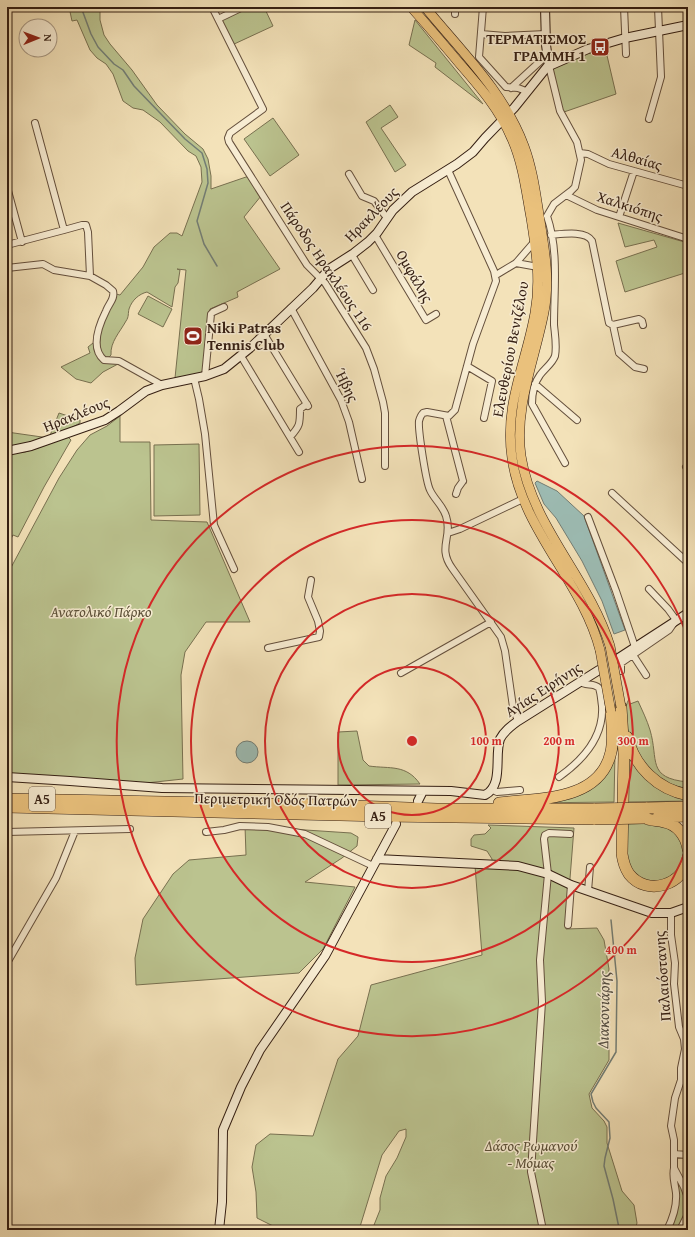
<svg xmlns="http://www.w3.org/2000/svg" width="695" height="1237" font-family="'Gentium Book Plus',serif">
	<rect width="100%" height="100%" fill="#f3e2b9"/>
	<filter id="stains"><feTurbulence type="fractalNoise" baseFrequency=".005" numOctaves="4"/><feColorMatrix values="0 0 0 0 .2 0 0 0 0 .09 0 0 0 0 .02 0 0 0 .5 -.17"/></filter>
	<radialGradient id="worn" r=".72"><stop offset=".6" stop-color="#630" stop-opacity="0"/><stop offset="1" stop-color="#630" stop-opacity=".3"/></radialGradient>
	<path fill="#bbc38f" stroke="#787050" d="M69,7H100V20L104,35L110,44L132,70L157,105L185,134L203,149L208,159L211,176V189L246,177H250L261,196L244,217L280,269L237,292L238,297L210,309L203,373L175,378L186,270L177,269L180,270L178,283L175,287L172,307L147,292C139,294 132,300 129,309C128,313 129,317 126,321C120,332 110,342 111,355L109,357H104L99,351L101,329L116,294L120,295L143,267L154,247L170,233H177L182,236L202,182L201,167L196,156L188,151L160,122L143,110L133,108L123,101L113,74L106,64L97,58L90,50L77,20L72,21Z
		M246,7H264L273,26L232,45L220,20Z
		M415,20L483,104L435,67L436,63L409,45Z
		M605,47L616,94L564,112L560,106L553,68L565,62Z
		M390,105L398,117L381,128L406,165L395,172L366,122Z
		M273,118L299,155L270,176L244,139Z
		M618,223L688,243V272L625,292L616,261L657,247L654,240L625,247Z
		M148,296L172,309L163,327L138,314Z
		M93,343L96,354L118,364L103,372L91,383L76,379L61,367L90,353L88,347Z
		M59,413L80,420V423C56,437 34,442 7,448V432L49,438Z
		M120,416V442H150L151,520L207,522L250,622H206L185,652L181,675L183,779L137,784L7,774V575L59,478L77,450L90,435L107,426Z
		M67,436L71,440L44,487L18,537L13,535L7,546V456C13,452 19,453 25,452C40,448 54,442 67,436Z
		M199,444L200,515L154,516V445Z
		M629,699L630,704L638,701C642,710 647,720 650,730C659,760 646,778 688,782V789C680,787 671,785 664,781C659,778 645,766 641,760C632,745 619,716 629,699Z
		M357,731L363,760L369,766C390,769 406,764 420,784L338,785V732Z
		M615,753L614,802L525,803L571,797Z
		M627,755L633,761L688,798V801L626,802Z
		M658,823L678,834L685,851L682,867L664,882L643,880L628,866L625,824Z
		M488,825L574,828L566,929L597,928L604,940L609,969L605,999L609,1043V1060L589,1094L592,1108L604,1121L607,1127V1143L622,1191L634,1205L637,1223L635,1230H372L380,1210V1198L386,1176L397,1158L406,1137V1129L399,1131L382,1155L359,1230H281L257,1218L256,1192L252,1167L256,1145L270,1134L313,1136L338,1059L358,1036L371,985L482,955L475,866L492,867V859L487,851L471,846V839L474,835L485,834L491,828Z
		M245,826L351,833L358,837L357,846L342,858L305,882L355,887L323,949L299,973L136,985L135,958L143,919L173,874L189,860L246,855Z
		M678,1182L684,1191L687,1210L677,1230H669L676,1183Z"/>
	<path fill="#9dbdb5" stroke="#737d74" d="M537,481L557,491L584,516L625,630L614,634L602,601L582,561L556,518L544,504L535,483Z
		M236 752a11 11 0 1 1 22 0a11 11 0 1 1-22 0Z"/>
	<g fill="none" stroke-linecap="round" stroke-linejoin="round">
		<path stroke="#737d74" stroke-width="1.5" d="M81,7L91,34L98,47L114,64L123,70L134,86L185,139L202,153L207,169L208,183L197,221L204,244L217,266
			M611,920L617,981L616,1052L591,1094L593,1102L596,1108L609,1122L610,1138L605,1158L604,1166L613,1199L619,1228V1230"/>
		<g stroke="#644f3c" stroke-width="8">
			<path id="street" d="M212,7L263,109L230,133L228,138L229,142L307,265L325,283L366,348L374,369L383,402L385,413V466
				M483,7L479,57L506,87L518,88L526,91
				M624,7L626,54
				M455,14V7
				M218,19L243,7
				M481,34L505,36L546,34
				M511,88L547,55
				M649,119L661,77L658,7
				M35,123L64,230L82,225H86L88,232L90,276L106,285L113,291C115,299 109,303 106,311C99,325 90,348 104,360L119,361L162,385
				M580,153L588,154L609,164L688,186
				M448,170L494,271L496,281L473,344L455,410L449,416L427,412L423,413C421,415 420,417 419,421C418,430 426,482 430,490C434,499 443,506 446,516C453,537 437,547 452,568L501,637L505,651L513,707L518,721
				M349,174L362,196L374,201L387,218
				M7,187L22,242
				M566,195L597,210L688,239
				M547,216C559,251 554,289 554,325C555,335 557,346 555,356C552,364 545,368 540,375C534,383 532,394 532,404L565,463
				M547,216L554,204L571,191L575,187L581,160L577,142L560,111L549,66
				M619,217L634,171
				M375,235L426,320L436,314
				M551,235C562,234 586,230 592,241L609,323L613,325L639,319L642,321L643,325
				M7,245L64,230
				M352,255L373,290
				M516,263L538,267
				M7,268L43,264L54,270L90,276
				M496,275L516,263L535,241
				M291,308L341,400L349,422L362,479
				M613,325L619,353L635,367L644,369
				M264,334L308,406
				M241,356L299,452
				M467,366L492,381L484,418
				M205,376L211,314L213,312L224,307
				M194,378L199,399L205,434L214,525L234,569
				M535,384L577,420
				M446,416L463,481
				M290,437C300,426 300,424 300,409L307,404
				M686,467L688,466
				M612,493L688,563
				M456,494L458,488L463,481
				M588,517L616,591L635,647
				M448,533L460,529L523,499
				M268,648L319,637L320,631L318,621L308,597L311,580
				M633,655L646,675
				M621,671V663L669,630L676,620L668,609L649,589
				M401,673L491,622
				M559,777C583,760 604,737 602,706C601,700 601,694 599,688C593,682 585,687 580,681
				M491,789L497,792L520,790
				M7,832L130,829
				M206,832L224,830L240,826L268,827L305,834L373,866
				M588,891L590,867
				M671,913V935L675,963L674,984L679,1027L684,1039L685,1049L681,1068V1080L675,1098L671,1126L674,1140V1168L684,1187L688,1198
				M568,925L571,885
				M7,963L56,878L75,831
				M674,1154L688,1155
				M543,1230L531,1172L542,1002L540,960L548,874L544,839L545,835L549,833L570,834
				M667,1230C673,1218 677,1206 676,1193C675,1184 672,1177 674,1168
				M680,1230L688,1214"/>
		</g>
		<g stroke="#341e12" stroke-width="10">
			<path id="secondary" d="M545,7L546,45L549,66
				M7,451L31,446L105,420L119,411L146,391L162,385L205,376L224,369L250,348L313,288L329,269L354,253L368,242L377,233L393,210L412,192L457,164L473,152L485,138L514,108L547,67L588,49L625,38L688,25
				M617,659L688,613
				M7,777L70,781L162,788L451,791L485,795C504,785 494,756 500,739C504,731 511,726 518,721L599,670
				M418,801L423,791
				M377,859L518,866L548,874L571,885L652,913H671L688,907
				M219,1230L222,1202L223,1130L241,1087L260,1050L325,956L396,824"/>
		</g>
		<g stroke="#341e12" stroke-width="10">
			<path id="primary" d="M411,7C428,26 444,45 460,64C480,87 500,110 512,139C523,164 526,191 531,218C536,250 541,280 535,313C526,364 504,404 512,458C522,530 582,581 600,650
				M425,7C461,51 504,92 524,146C533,170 536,196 540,221C545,252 550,281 544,312C535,359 514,407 521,456C532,527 589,578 610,646"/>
		</g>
		<g stroke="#341e12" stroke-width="12">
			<path id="highway" d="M621,707L624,754L622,854C623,861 625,868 629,874C647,897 685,885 688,857
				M627,737C635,767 657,789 688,795
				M7,799L325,805L437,809H595
				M499,803C538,798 600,802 611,752C614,739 612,725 611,712
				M7,807L383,816L595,819
				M646,808L688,807
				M658,817L688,816
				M645,818C651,821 657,820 664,822C677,824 686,836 688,849"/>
		</g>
		<use href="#street" stroke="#f7ecd2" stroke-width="6"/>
		<use href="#secondary" stroke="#f7ecd2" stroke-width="8"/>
		<use href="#primary" stroke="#eac17c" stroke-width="9"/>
		<use href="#highway" stroke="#eac17c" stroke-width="11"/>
		<g stroke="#341e12" stroke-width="10" stroke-linecap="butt">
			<path id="primary-bridge" d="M610,646L621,707
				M600,650L611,712"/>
		</g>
		<g stroke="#341e12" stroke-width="12" stroke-linecap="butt">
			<path id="highway-bridge" d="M595,809L646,808
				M595,819L645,818"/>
		</g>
		<use href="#primary-bridge" stroke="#eac17c" stroke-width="9"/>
		<use href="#highway-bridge" stroke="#eac17c" stroke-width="11"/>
	</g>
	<g fill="none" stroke="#d62828" stroke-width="2">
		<circle cx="412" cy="741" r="74"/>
		<circle cx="412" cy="741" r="147"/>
		<circle cx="412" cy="741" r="221"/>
		<path d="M687 847A295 295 0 1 1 687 635"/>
	</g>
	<defs>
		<g id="bus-square" transform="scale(1)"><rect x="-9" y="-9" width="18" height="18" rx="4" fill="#8f2418" stroke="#f7ecd2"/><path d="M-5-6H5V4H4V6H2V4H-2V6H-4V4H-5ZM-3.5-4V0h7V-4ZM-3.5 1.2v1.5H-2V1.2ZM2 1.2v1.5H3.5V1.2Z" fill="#fff"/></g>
		<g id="stadium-square" transform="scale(1)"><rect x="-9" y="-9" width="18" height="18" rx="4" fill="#8f2418" stroke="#f7ecd2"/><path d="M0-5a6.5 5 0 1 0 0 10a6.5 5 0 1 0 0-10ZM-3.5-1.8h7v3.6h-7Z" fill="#fff"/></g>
	</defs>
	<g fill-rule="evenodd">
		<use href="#bus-square" x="600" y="47"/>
		<use href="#stadium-square" x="193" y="336"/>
	</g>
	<g text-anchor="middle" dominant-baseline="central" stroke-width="3" stroke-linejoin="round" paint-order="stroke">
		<g fill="#f7ecd2" stroke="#6e5c4c" stroke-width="1">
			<rect x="29" y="787" width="26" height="24" rx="3"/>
			<rect x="365" y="804" width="26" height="24" rx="3"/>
		</g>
		<g font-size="14" font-weight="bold" fill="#341e12">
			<text x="42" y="799">Α5</text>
			<text x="378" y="816">Α5</text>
		</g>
		<g font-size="15" font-weight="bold" fill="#341e12" stroke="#f7ecd2" text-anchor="end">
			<text x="586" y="38">ΤΕΡΜΑΤΙΣΜΟΣ<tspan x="586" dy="17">ΓΡΑΜΜΗ 1</tspan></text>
			<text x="207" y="327" text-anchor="start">Niki Patras<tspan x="207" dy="17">Tennis Club</tspan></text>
		</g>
		<g font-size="15" fill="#341e12" stroke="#f7ecd2">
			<text transform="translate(637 158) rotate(16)">Αλθαίας</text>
			<text transform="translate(630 206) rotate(18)">Χαλκιόπης</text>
			<text transform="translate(371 214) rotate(-46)">Ηρακλέους</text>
			<text transform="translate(327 266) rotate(56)">Πάροδος Ηρακλέους 116</text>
			<text transform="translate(415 276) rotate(60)">Ομφάλης</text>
			<text transform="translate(510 349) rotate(-79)">Ελευθερίου Βενιζέλου</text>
			<text transform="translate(347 385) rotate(64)">Ήβης</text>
			<text transform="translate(76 414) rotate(-22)">Ηρακλέους</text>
			<text transform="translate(543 689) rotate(-33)">Αγίας Ειρήνης</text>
			<text transform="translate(276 799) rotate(1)">Περιμετρική Οδός Πατρών</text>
			<text transform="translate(662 976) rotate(-94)">Παλαιόστανης</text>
		</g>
		<g font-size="15" font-style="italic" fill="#5c5038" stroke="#f7ecd2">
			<text x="101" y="611">Ανατολικό Πάρκο</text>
			<text x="531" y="1145">Δάσος Ρωμανού<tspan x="531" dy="17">- Μόμας</tspan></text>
		</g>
		<g font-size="16" font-style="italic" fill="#544e43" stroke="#f7ecd2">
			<text transform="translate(603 1010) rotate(-89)">Διακονιάρης</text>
		</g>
	</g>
	<circle cx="412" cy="741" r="6" fill="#d62828" stroke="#f7ecd2" stroke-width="2"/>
	<g font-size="12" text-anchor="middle" font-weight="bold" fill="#d62828" stroke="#f7ecd2" stroke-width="3" stroke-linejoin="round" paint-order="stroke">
		<text x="486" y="745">100 m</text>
		<text x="559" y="745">200 m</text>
		<text x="633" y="745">300 m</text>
		<text x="621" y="954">400 m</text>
	</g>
	<rect width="695" height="1237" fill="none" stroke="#f3e2b9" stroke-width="24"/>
	<rect x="8" y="8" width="679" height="1221" fill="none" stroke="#341e12" stroke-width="2"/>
	<rect x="12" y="12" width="671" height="1213" fill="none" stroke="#341e12"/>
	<g transform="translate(38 38) rotate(89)"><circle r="19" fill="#f7ecd2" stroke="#a99a85"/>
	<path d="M0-3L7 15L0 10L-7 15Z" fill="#8f2418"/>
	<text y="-6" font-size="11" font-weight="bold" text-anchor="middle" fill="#341e12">N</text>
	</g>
	<rect width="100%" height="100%" filter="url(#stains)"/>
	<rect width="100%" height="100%" fill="url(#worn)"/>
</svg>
